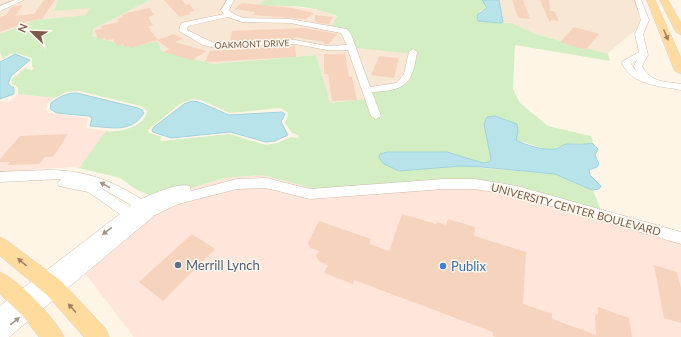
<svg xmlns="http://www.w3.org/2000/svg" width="681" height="337" font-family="Lato,sans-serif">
	<rect width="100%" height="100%" fill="#fef5e7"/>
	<path fill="#f7e7d4" d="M0,0H59L53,11L91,7L87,15L35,20L0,34Z
		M150,0H265L260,4L263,6L282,5L325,11L337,17L348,31L416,54L409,82L371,89L374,98L329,103L316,55L213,64L162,51L131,47L92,36V29Z
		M499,0H636L646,21L607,54L535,34L512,23L503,22Z"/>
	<path fill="#ffe5da" d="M18,94L55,98L47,104L46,110L49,113L86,118L88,119L86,128L106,131L79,168L74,167L0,171V101L9,102Z
		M262,175L323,191L484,182L681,238V337H134L87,276L79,270L157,198L225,178Z"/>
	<path fill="#d4eec3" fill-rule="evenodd" d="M59,0H150L93,29L92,36L131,47L157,41L162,51L213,64L316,55L330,103L373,98L371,89L409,82L416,54L356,48L348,31L332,26L337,16C314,6 288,5 263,6L259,4L265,0H482L487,8L479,12L477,19L478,21L512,23L535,34L608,54L610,61L515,45L513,89L520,103L548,126L591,136L593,142L581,145L566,144L555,149H546L516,140L518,131L484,124L491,159L489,162L483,163L447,152H387L399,171L460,166L555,174L593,190L603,216L484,182L323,191L262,175L225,178L157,198L137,190L120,178L79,168L106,131C119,133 145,127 147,111L141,106L79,91L66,92L55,98L18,94V87L12,84V79L25,68L31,70L34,69L32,66V58C20,55 14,49 3,59L0,52V34L35,20L86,15L91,8L53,11ZM193,99L201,100L230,113L280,108L287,112L288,115L285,123L292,133L299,135L298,138L291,137L277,143L266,145L229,134L162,141L160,140L162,137L149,133L148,130L181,103Z"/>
	<path fill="#b9e3ea" stroke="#9ed3dd" d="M482,0H499L503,22L499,23L478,21L477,15L487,8Z
		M15,54L30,60L11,76L8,84L14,88V94L0,99V62Z
		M77,93L138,108L142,110L144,113C131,134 109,127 90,126L92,118L89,116L57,113L50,109L51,103C59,97 66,93 77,93Z
		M192,101L199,102L229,115L282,112L285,114L281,122L288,135L275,141L266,142L230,132L171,138L153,132L152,130L154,127L184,104Z
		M495,116L517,124L518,131L516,140C525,145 545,151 556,149C560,148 563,144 567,144C576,144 583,145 592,143L598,149L595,155L599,164L597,167L589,170L590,175L601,186L599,189L592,190L555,174L482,167L460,166L399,171L384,164L379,158L380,154L387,152H447L483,163L489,162L491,159L484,124L487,117Z"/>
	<path fill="#f6d3bc" d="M44,0H55L42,19L30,21L0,32V17L6,15L12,7L23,5L15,16L34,14Z
		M164,0H182L186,5L189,4L195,11L189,12L191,14L180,17Z
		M512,0H523L530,19L518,18Z
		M540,0H549L550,11H554L559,21L551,20L550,23Z
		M242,3L292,8L314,13L306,19L253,15L255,12L234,9Z
		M149,8L154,15L148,17L153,25L148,27L158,40L174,34L183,39L175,42L206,51L192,60L164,52L169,49L157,40L130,48L129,46L125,47L123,44L117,46L113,39L106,40L105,38L98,39L95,30L102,29L101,26L119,22L117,19L124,17L122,15L126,14V13Z
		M315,15L333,17L329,24L315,22Z
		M574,27L599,34L586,50L560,42Z
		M305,28L337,34L329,44H324V42L294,37V39L230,42L232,31Z
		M295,46L296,57L205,62L210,51Z
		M324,54H345L349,77H352L357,100L332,101L328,74H324Z
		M379,56L399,58L394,78L371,75Z
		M68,134L53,157H45L39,164L7,165L10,162H0V159L20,136Z
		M402,214L436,224L437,222L446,225L448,219L475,227L474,236L526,252L523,304L552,314V319L596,335L595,314L598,315V307L629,318L632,337H496L493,336V332L354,280L353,284L324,273L328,265L319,261L316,256L319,251L310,248L308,243L319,221L371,239L369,244L389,251Z
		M192,234L215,249L163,301L139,282Z
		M654,265L677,272L681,288V323L664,318Z"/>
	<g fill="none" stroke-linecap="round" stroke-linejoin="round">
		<g stroke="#d2bdab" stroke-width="1">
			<path id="minor" d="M15,0H24L0,11V6Z
				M227,0H234L229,10L232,13L243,18L290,19L347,29L351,34L370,87L397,83L404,74L409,52L413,49L417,52C412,85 406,90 372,92L381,116L376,119L371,116L348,50H327L295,44L216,48L203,45L179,31L181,23L224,14L221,10ZM228,17L242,22L290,23L341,33L347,45L327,46L295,40L216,44L187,30L188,26Z
				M635,0H641L649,20L643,34L648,55L642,66C651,83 664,81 681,84V90C660,86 631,85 622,63L623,61L639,52L635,34L641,20ZM637,60L634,66L636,71L631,64Z
				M48,170C84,170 111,180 141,199C153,194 178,182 190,186L191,191L237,179L266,178L310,189L444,179H475L517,186L681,232V244L517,196L475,189H444L310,199L266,188L237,189L178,204L155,215L9,337H0V306L120,214L88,192L59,186L57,183L61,179L0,182V172ZM98,186L131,205L129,207Z"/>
		</g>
		<g stroke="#ddd4cf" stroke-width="1">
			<path id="major" d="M647,0H655L681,58V74L675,71Z
				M660,0H668L681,23V35L676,32Z
				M0,237L6,240L61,281L106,329L109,337H84L47,295L0,256Z
				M0,272C18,279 56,319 64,337H39L23,316L0,294Z"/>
		</g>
		<use href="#minor" fill="#fff" fill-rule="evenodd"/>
		<use href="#major" fill="#ffdb9d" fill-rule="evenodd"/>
	</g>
	<defs><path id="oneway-solid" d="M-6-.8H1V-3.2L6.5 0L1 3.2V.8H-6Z"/></defs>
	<g fill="#a38162">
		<use href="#oneway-solid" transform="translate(666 35) rotate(67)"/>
		<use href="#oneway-solid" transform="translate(22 262) rotate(-140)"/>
		<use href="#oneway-solid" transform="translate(72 308) rotate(-132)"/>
	</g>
	<g fill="#a99488">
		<use href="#oneway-solid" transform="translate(105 185) rotate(-151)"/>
		<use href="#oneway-solid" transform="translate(107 231) rotate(142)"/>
		<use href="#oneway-solid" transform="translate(15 321) rotate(-39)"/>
	</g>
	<circle fill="#5c6f8a" stroke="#fff9ef" stroke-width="1.5" cx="178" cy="265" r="4"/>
	<circle fill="#3f7fe0" stroke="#fff9ef" stroke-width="1.5" cx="443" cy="266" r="4"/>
	<g text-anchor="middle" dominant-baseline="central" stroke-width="3" stroke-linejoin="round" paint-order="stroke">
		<g font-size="9" fill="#7b5b48" stroke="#fff9ef">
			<text transform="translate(252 44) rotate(-2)">OAKMONT DRIVE</text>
		</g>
		<g font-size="11" fill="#7b5b48" stroke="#fff9ef">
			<text transform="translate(576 209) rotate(15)">UNIVERSITY CENTER BOULEVARD</text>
		</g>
		<g font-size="13" fill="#4e5e75" stroke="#fff9ef" text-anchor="start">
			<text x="186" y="265">Merrill Lynch</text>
		</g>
		<g font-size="13" fill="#366cbe" stroke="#fff9ef" text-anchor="start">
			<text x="451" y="266">Publix</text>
		</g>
	</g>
	<g transform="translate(32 32) rotate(293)" stroke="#fff9ef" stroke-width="3" paint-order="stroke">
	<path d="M0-3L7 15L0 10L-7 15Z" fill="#7b5b48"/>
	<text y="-6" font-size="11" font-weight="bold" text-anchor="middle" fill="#7b5b48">N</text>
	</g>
</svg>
